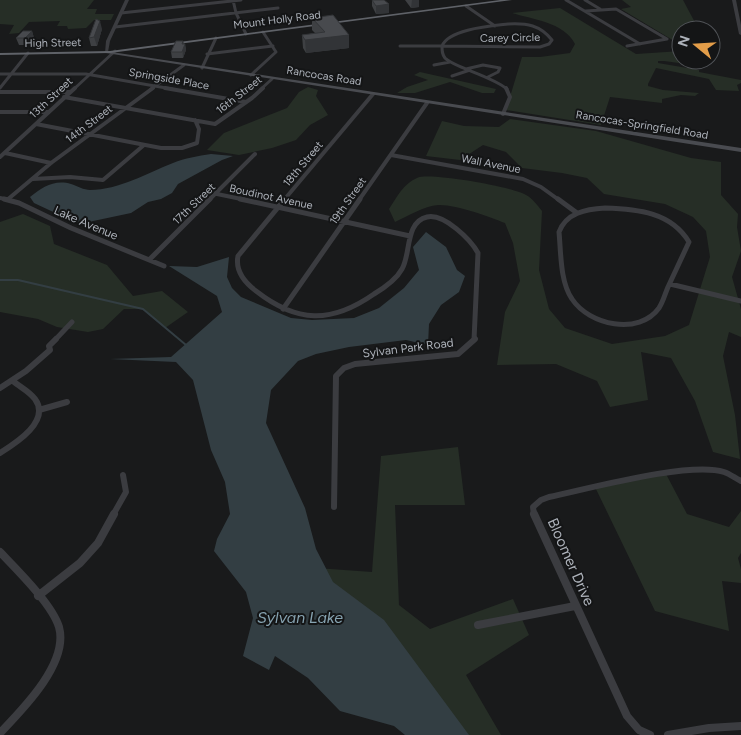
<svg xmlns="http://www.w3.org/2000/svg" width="741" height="735" font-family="Figtree,sans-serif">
	<rect width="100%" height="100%" fill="#191a1b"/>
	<path fill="#262e26" d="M0,0H94L87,9H97L95,14H114L111,20H94L86,28L68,29L67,26H57L60,21L29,22L19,33L9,34L14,25L0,24Z
		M622,0H683L699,30H681V45L621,9L631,7Z
		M560,8L636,54L681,51L680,60L709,67L664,61H658V63L699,70V72L741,80V83L737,85L739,91L716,90L709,79L656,68L648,84V86L663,90L699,93L695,96L681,95L662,99V103L610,97L601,125L506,110L522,57H540L570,53L575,44C564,22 531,19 512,13Z
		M420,72L496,89L494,93H482L450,82L415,93H397L407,87L428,80L414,75Z
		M308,87L318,90L316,96L328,115L310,125L296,140L272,148L239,155L207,150L224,133L287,108L299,92Z
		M510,119L596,131L691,158L721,162V195L738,214L737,227L741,251L732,277L741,309V337L729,332L723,356L735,415L740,459L713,452L695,401L671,358L641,352L648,400L610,407L597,381L556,364L497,365L505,312L520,281L513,243L505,223C490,217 455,204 438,205C424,206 408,216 395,222L389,209C397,197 403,184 417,178C429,172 513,187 526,195C532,198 538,206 542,211L539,270L549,309L565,328L612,344L665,336L689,325L710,257L706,231L693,217L665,204L604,194L587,178L562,173L522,168L506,152L483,145L460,160L426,156L442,121L464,126L499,127Z
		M23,214L50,226L54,244L107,265L133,296L162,291L188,312L165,328L142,309H124L103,329L88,332L57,327L38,319L0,312V222Z
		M458,447L465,505H395L399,605L430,629L513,599L529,635L466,675L501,735H458L316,568L372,572L381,456Z
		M666,474L687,514L729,527L741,511V553L738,558L741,569V583L722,581L729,631L655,611L595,487Z"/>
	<path fill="#333e43" d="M211,154L233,156L222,160L178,184L172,193L161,199L148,202L131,213L79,224L34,203L30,197C42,187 55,179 71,184C77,186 84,190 90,190C119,190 147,173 173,163C185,158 198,156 211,154Z
		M426,232L446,247L457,270L465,276L459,292L441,305L429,324L428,345L406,340L349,347L316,354L298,361L271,390L266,423L305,508L316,549L333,582L384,620L469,735H405L394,726L340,711L308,678L275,656L269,670L243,656L253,618L246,592L214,551L217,539L230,514L225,482L211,450L193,380L176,362L110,359L171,357L222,312L217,296L169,266L197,267L229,257L227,277L232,288L241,297L291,318L312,320L354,318L379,308L404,288L419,270L413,247Z"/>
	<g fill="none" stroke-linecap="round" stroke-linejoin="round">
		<path stroke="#333e43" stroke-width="2" d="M0,280H18L143,309L186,345"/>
		<path stroke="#3b3c40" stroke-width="3" d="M233,0L236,13L246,34
			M566,0L640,44
			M585,0L600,9
			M466,6L495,26
			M586,11L616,9L667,39L627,46
			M121,13L241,0
			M508,24C527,23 540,25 552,40L549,44L540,47L442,46C449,29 491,26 508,24Z
			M115,27L278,8
			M400,46H442
			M442,46C442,51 442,54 445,58C453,67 492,76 507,89
			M207,54L273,46
			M434,65L450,62
			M202,68L216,38
			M466,69L483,65L500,68L498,72L488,77
			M0,74H86L172,89
			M251,75L276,52L263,32
			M452,76L470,70
			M0,88L28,53
			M74,89L115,51
			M151,89L184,65
			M261,89L272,79"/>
		<path stroke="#3b3c40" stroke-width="4" d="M165,88L246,102
			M0,92H70
			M64,97L215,124L252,98L263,88
			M0,112H48
			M503,114L510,97L506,88
			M36,124L161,148H182L197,143L199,129L195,120
			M5,153L51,163
			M391,155L523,179L541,187L559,200
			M0,157L75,88
			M33,179L70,177L103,180L144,145
			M217,194L246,200
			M0,198L9,200
			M7,200L51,163L153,88
			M209,200L255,154
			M284,200L373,94
			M359,200L427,103"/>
		<path stroke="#3b3c40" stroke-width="5" d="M4,199L19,203L71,228L164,266
			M240,199L410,236
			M285,199L238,256C235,271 244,282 256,291C297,323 331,324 374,294C384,288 396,280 402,269C411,254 405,222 427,217C444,213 471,240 478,253L474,340
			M558,199L577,213
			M605,208C637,209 671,212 689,242C682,257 675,272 668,287C665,294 663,302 659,308C639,336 589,325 572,299C560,282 561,252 559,232C566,213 586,209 605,208Z
			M150,259L210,199
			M670,284L741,301
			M283,309L360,199
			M55,340L72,322"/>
		<path stroke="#3b3c40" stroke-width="6" d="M0,388L26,371L50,350L49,346L56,339
			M39,410L67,402
			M0,453C16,443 51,421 35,399C29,391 20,387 13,381
			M334,507L336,376L344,368L355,364L458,354L475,339
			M113,515L126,492L123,475
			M534,515L533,507L541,500L549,497C588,489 689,461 724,472C730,474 735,478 741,481"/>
		<path stroke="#3b3c40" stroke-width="8" d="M534,514L627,716L639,730L650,735
			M0,552C17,570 52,604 59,627C69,663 23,709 0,733
			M38,596L80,563L98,543L114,514
			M478,625L575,606
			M668,735L709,728L741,726"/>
		<path fill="#3b3c40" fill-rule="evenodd" d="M125,0H129L110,41L108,52L105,53L106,41Z
			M732,0H736L741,25V35L739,34Z"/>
		<path fill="#494b50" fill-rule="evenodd" d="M105,51L741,148V152L106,53L104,52Z"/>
		<path fill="#5f6268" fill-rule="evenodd" d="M500,0H512L110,53L0,55V53L110,51Z"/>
	</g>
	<path fill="#3e4043" d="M372,0H384L389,13L376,14L372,6Z
		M405,0H419V7L411,8Z
		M312,18L349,48L306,53L303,48L302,35L315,33L312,30Z
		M102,29L97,46H91L89,38Z
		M32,31L34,38L27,45H19L16,38Z
		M183,41L184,44H185L186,50L183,58H172L171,52Z"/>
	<path fill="#323437" d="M412,0H419V7L411,8Z
		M389,4V13L376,14V6Z
		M100,21L102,29L97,46L94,37Z
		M32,31L34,38L27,45L25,38Z
		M349,35V48L306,53L305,40Z
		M183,41L184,46L185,44L186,50L183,58L182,44Z"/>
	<path fill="#484a4e" stroke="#323437" d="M372,0H384L389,4L376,6Z
		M333,15L349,35L305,40L302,35L325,32L312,18Z
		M96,19L100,21L94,37L89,38Z
		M23,31H32L25,38H16Z
		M176,41H183L182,44H185L182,52H171Z"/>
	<g text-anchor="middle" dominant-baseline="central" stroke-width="4" stroke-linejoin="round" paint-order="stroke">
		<g font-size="11" fill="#adb2ba" stroke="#141516">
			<text transform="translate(277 20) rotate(-7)">Mount Holly Road</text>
			<text transform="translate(510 38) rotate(-1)">Carey Circle</text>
			<text transform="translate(53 43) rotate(-1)">High Street</text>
			<text transform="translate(324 76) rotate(9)">Rancocas Road</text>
			<text transform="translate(169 79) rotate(10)">Springside Place</text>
			<text transform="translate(239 95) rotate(-38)">16th Street</text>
			<text transform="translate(51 98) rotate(-43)">13th Street</text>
			<text transform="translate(89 124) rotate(-37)">14th Street</text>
			<text transform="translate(642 125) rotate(9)">Rancocas-Springfield Road</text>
			<text transform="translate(303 164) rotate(-50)">18th Street</text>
			<text transform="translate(491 164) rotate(11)">Wall Avenue</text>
			<text transform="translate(271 197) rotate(12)">Boudinot Avenue</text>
			<text transform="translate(348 201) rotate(-55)">19th Street</text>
			<text transform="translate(194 204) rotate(-44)">17th Street</text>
		</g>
		<g font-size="12" fill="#adb2ba" stroke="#141516">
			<text transform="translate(86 223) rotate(23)">Lake Avenue</text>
			<text transform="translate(408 348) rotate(-7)">Sylvan Park Road</text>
		</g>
		<g font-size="15" fill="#adb2ba" stroke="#141516">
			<text transform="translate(571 562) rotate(66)">Bloomer Drive</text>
		</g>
		<g font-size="16" font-style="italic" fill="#87a3b1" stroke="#141516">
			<text x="300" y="617">Sylvan Lake</text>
		</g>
	</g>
	<g transform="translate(696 45) rotate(288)"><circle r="24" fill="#141516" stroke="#515458"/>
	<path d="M0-4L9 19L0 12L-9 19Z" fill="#e39d49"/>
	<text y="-8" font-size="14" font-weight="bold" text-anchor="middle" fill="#adb2ba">N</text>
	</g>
</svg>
